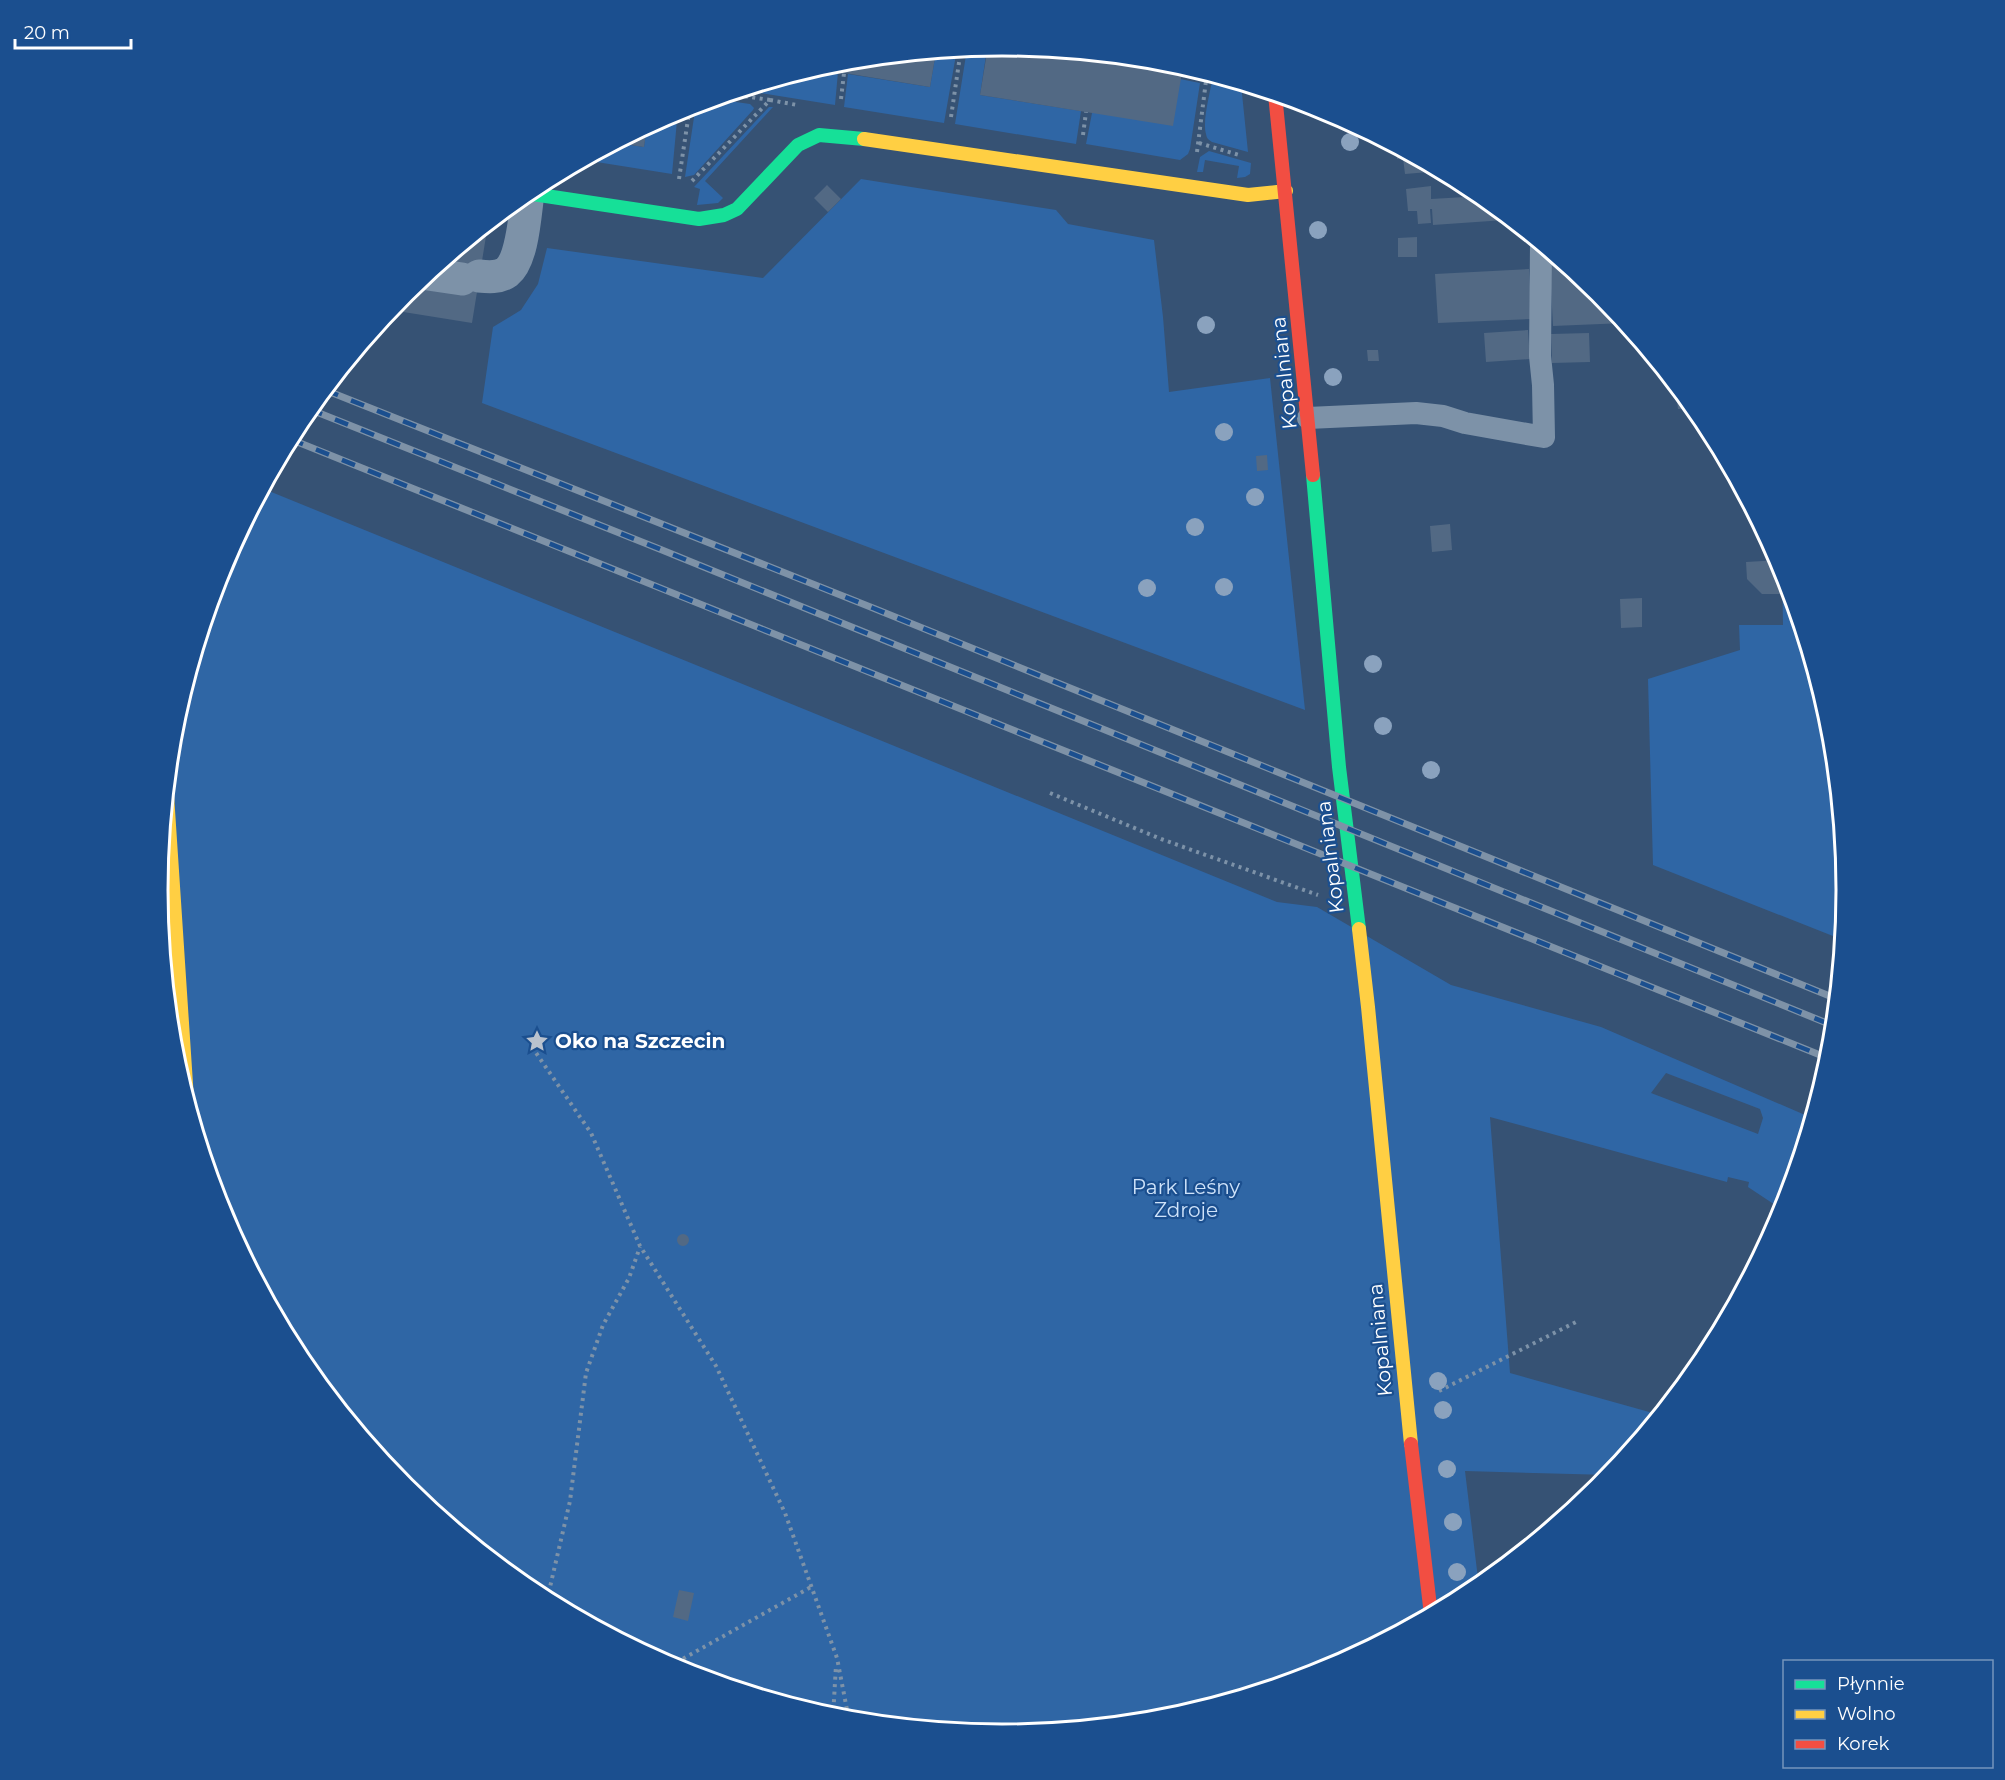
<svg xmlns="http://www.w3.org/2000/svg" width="2005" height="1780" font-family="Montserrat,sans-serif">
	<rect width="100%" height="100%" fill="#365274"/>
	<path fill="#2f66a5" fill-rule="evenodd" d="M980,47L987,49L980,95L1081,111L1076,144L955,124L967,49Z
		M957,49L944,123L844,107L848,74L930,87L936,52Z
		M814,68L838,72L835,105L741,90Z
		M1213,75L1241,84L1248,152L1212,142C1208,139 1207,139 1206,134C1202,120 1211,90 1213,75Z
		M1180,79L1200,83L1190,149L1188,154L1180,160L1086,144L1092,113Z
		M715,99L750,104L754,108L753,110L694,175L685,177L696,104Z
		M769,107H773L705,181L723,198L718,203L697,205L700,189L694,187Z
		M678,110L672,174L584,160L617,143L644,147L647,126Z
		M1209,151L1251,163L1250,174L1245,177L1237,178L1239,166L1205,160L1203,172H1197L1200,157Z
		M861,179L1056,210L1068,224L1154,240L1163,317L1169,392L1270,378L1305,710L482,403L493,327L521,310L538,284L547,248L763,278Z
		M264,489L1277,902L1317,907L1451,985L1601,1027L1812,1118L1784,1211L1748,1187L1749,1182L1728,1177L1727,1182L1490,1117L1510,1373L1660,1415L1610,1475L1465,1471L1479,1587L1472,1593L1326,1671L1167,1719L1002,1735L837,1719L679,1671L533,1592L405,1487L300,1359L222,1213L174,1055L158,890L174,725L222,566ZM1666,1073L1760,1109L1763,1118L1758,1134L1651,1093Z
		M1782,564L1831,725L1847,890L1843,940L1653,865L1648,679L1740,650L1739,625H1783Z"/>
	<path fill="#526984" d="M1003,45L1168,61L1183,66L1173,126L980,95L988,46Z
		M936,52L930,87L814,68L838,61Z
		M647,126L644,147L617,143Z
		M1396,147L1428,164L1429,172L1405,174L1403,158L1397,159Z
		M827,185L841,199L828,212L814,198Z
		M1431,186V199L1482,196L1505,214V220L1433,225L1432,209H1430L1431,223L1418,224L1417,211H1408L1406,189Z
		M482,229L487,230L472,323L391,310L405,292Z
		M1417,237V257H1398V238Z
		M1549,251L1600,293L1625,323L1553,326Z
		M1529,269L1532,319L1438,323L1435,274Z
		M1528,330L1530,359L1486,362L1484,333Z
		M1589,333L1590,362L1552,363L1551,334Z
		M1367,350H1378L1379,361H1368Z
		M1675,384L1678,387L1695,409H1678Z
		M1267,455L1268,470L1257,471L1256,456Z
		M1450,524L1452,550L1432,552L1430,526Z
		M1780,560L1782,564L1783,594H1762L1747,579L1746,562Z
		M1642,598V627L1621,628L1620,599Z
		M677 1240a6 6 0 1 1 12 0a6 6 0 1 1-12 0Z
		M679,1590L694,1593L688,1621L673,1617Z"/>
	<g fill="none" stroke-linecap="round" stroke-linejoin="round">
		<path stroke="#7d92a8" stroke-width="4" stroke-dasharray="3 4.5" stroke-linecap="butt" d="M1181,75L1207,78
			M730,94L770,100
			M841,99L844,73
			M951,117L961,49
			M1083,135L1086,112
			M1199,143L1239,155
			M1197,152L1207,73
			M679,179L690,106
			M692,181L770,100L797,105
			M1050,793L1161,839L1318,895
			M532,1047L591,1133L640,1246L716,1366L785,1513L837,1658L849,1720
			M1439,1391L1578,1321
			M547,1600L570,1501L586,1373L603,1325L629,1278L640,1247
			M670,1666L811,1587
			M833,1717L836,1665"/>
		<path stroke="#7d92a8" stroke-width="22" d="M1308,418L1416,413L1443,416L1465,423L1544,437L1543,385L1540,356L1541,244"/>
		<path stroke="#7d92a8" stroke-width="33" d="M428,274L462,279
			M479,276C488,277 499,278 507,272C523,259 525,213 528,193"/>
		<path stroke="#16e098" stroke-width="14" d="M526,193L699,219L724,215L737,209L798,145L819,135L864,139
			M1313,475L1339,767L1359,929"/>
		<path stroke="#ffcf43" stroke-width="14" d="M864,139L1248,195L1286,191
			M167,795L187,1099
			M1359,929L1368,1007L1411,1444"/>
		<path stroke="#f24e42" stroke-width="14" d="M1275,94L1313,475
			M1411,1444L1431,1615"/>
		<g stroke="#7e92a7" stroke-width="7">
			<path id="rail" d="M325,390L873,608L1837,999
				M309,409L662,550L1834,1026
				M290,439L1830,1059"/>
		</g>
		<use href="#rail" stroke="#1b4f8f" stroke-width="4.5" stroke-dasharray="14" stroke-linecap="butt"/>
	</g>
	<g fill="#8aa2be">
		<circle cx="1350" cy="142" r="9"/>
		<circle cx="1318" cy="230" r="9"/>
		<circle cx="1206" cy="325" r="9"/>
		<circle cx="1333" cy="377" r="9"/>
		<circle cx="1224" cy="432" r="9"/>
		<circle cx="1255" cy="497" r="9"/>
		<circle cx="1195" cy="527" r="9"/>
		<circle cx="1224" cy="587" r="9"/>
		<circle cx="1147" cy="588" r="9"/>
		<circle cx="1373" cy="664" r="9"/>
		<circle cx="1383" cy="726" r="9"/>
		<circle cx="1431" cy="770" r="9"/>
		<circle cx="1438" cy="1381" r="9"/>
		<circle cx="1443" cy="1410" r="9"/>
		<circle cx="1447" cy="1469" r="9"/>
		<circle cx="1453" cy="1522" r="9"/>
		<circle cx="1457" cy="1572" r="9"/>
	</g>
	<defs>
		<g id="sight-bare" transform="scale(1.8)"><path d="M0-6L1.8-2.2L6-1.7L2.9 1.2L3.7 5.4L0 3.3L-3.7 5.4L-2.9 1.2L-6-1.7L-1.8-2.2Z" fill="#b9c2ce" stroke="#1b4f8f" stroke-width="2.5" paint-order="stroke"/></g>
	</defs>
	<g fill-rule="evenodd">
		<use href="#sight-bare" x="537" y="1041"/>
	</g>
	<g text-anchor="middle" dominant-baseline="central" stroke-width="4.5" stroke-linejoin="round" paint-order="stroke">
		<g font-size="20" fill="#fff" stroke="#1b4f8f">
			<text transform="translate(1284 373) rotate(-96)">Kopalniana</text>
			<text transform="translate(1330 857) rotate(-97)">Kopalniana</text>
			<text transform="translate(1380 1340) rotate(-95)">Kopalniana</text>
		</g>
		<g font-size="20" font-weight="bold" fill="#fff" stroke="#1b4f8f" text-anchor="start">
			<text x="555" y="1041">Oko na Szczecin</text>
		</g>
		<g font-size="20" fill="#cfe3fa" stroke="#1b4f8f">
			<text x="1186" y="1187">Park Leśny<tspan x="1186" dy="23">Zdroje</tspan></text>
		</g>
	</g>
	<path d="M0 0H2005V1780H0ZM168 890a834 834 0 1 1 1668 0a834 834 0 1 1-1668 0Z" fill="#1b4f8f" fill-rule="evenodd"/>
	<path fill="none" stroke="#fff" stroke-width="3" d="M168 890a834 834 0 1 1 1668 0a834 834 0 1 1-1668 0Z"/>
	<rect x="1783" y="1660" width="210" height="108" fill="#1b4f8f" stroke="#7695bc" stroke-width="1.5"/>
	<rect x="1795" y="1680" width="30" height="9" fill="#16e098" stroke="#7695bc" stroke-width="1.5"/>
	<text x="1837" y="1690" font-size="18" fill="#ffffff">Płynnie</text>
	<rect x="1795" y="1710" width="30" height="9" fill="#ffcf43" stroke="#7695bc" stroke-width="1.5"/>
	<text x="1837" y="1720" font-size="18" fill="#ffffff">Wolno</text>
	<rect x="1795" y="1740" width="30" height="9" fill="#f24e42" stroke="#7695bc" stroke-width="1.5"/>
	<text x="1837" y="1750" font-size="18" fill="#ffffff">Korek</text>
	<path d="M15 39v9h116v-9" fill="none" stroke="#ffffff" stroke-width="3"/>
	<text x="24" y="39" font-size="18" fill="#ffffff" stroke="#1b4f8f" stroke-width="4.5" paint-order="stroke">20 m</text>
</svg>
